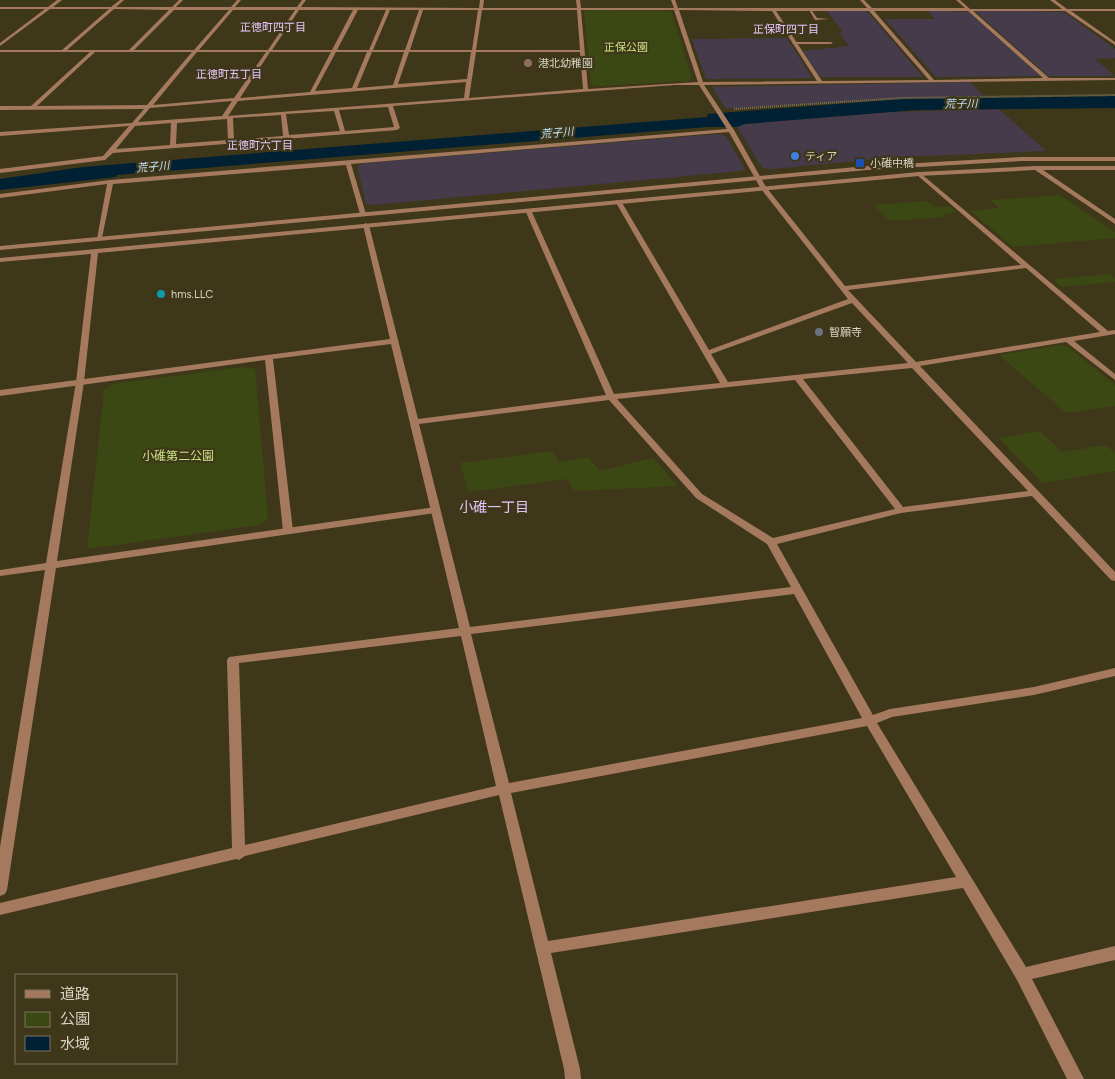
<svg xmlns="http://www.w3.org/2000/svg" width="1115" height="1079" font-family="Figtree,'Noto Sans JP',sans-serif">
	<rect width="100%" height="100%" fill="#3e3719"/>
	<path fill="#453b4a" d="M826,10L867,11L923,77H820L803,51L849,46L839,33L843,32Z
		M927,10L969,12L1040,76L936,77L885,19H935Z
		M978,10L1064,12L1115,49V58L1095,59L1115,76H1048L975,11Z
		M787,38L812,78L706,79L692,39Z
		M970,82L984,96L901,98L735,108H725L712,87Z
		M999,109L1046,151L899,157L772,169L762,168L737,127L745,124L890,112Z
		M718,134L726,136L745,169L741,171L373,205L366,204L357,166L364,163Z"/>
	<path fill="#3c4813" d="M591,10L671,11L692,78L687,81L598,86L591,84L584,11Z
		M1060,195L1115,232V238L1013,247L970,211L999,208L990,200Z
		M927,201L934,207L949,206L957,212L942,214L945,217L890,221L874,205Z
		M1110,274L1115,278V282L1062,287L1053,279Z
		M1059,345L1069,347L1115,385V406L1066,413L999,355Z
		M243,367L255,369L268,518L259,525L87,549L104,390L112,384Z
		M1040,431L1062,452L1106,445L1115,453V471L1042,483L999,438Z
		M552,451L559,462L588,457L600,471L653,458L678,486L574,491L568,479L468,492L460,463Z"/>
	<path fill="#002034" d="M1115,96V108L916,110L745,124L737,127H707L117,175L116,177L0,190V179L83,167L708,117L707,114L904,99Z"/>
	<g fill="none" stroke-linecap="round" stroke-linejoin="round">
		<path stroke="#7f7961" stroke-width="2" stroke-dasharray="1 1" stroke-linecap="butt" d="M734,109L902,98L1115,95"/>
		<path fill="#a5795d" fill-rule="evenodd" d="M808,8H810L817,18L829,19L815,20Z
			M794,42H831L833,43L831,44H792Z"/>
		<path fill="#a5795d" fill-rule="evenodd" d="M57,0H62L53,7H111L120,0H124L116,7H172L179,0H183L176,7H231L237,0H241L235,7H297L302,0H306L301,7L479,8L480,0H484L483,8H577L576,0H580L581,8H674L671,0H675L678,8H867L860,0H864L872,8H965L956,0H960L970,9H1062L1050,0H1055L1067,9H1115V11H1071L1115,42V45L1065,11H973L1049,78H1115V80L704,85L734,130L766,187L845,286L1021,265L917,175L916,174L919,172L1108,331L1115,330V334L1074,341L1115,374V380L1066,342L920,366L1115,572V581L1111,580L1032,496L901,513L777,544L873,715L890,709L1034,687L1115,668V676L1034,695L892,717L877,723L1026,967L1115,946V960L1032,979L1084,1079H1067L1017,980L963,888L551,953L580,1069L581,1079H565L564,1069L499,795L245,856L239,860L236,859L0,915V903L232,848L227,660L229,657L459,628L391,344L273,359L293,531L288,534L283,531L265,360L0,396V390L390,339L363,225L366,223L369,225L418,419L606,395L525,210L526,209L531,210L614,394L720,383L615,201L616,200L621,201L709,350L848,299L761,189L729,132L351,164L366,214L363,216L360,214L346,165L113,184L102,238L97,239L107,184L0,198V194L110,180L727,129L699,85H675L393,106L400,128L397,130L113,153L105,160L0,173V169L103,156L129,126L0,136V132L132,123L144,109L0,110V106H31L90,52H0V50H62L109,9H50L0,46V43L45,9H0V7H48ZM114,9L169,10L129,50H67ZM174,10H229L194,50H134ZM233,10H295L268,50H199ZM299,10H353L332,50H272ZM358,10H386L369,50H337ZM390,10H419L405,50H373ZM423,10H478L472,50H410ZM482,10H577L580,50H476ZM581,10H674L698,82L588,89ZM679,10L772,11L817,81L703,82ZM776,11H869L929,80L822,81ZM874,11H968L1043,78L934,80ZM95,52H192L147,105L37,106ZM197,52H266L234,98L153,105ZM270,52H331L310,92L240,98ZM336,52H367L352,88L315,91ZM372,52H404L393,85L357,88ZM409,52H471L467,79L398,84ZM476,52H580L583,89L469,98ZM466,82L464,98L228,116L238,101ZM232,101L222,116L138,122L150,108ZM388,107L394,127L345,131L339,110ZM334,111L340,131L289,135L286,114ZM281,115L283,136L234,140L233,118ZM227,119L228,140L176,144L177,123ZM171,123L170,145L116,149L135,126ZM1026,268L1100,332L916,362L848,290ZM852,303L908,363L728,382L711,354ZM912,368L1028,491L903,507L803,379ZM795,380L895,509L773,538L702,494L617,399ZM609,400L696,498L767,544L791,587L470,627L419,424ZM794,594L862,718L509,783L471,634ZM461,636L496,786L245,845L239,663ZM867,726L956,877L548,941L511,793Z"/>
		<path fill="#a5795d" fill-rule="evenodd" d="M1021,157H1115V161H1021L867,170L0,250V246L867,166Z
			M1036,166H1115V170H1043L1115,219V224L1035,170L919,176L98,253L84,382L57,561L435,507L440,510L435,513L56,568L7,890L5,894L0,896V847L45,570L0,576V570L46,563L76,382L91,254L0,262V258L919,172Z"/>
	</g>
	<circle fill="#8d6e63" stroke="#3e3719" stroke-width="2" cx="528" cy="63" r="5"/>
	<circle fill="#3f7fe0" stroke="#3e3719" stroke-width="2" cx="795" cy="156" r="5"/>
	<rect fill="#1a4fb4" stroke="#3e3719" stroke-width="2" x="855" y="158" width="10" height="10" rx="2.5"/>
	<circle fill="#0f9aa8" stroke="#3e3719" stroke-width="2" cx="161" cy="294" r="5"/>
	<circle fill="#6b7280" stroke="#3e3719" stroke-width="2" cx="819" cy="332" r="5"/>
	<g text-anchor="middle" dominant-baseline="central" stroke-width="4.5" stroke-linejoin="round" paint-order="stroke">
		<g font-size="11" fill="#e5c4f9" stroke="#3e3719">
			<text x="273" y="27">正徳町四丁目</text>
			<text x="786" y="29">正保町四丁目</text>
			<text x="229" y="74">正徳町五丁目</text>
			<text x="260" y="145">正徳町六丁目</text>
		</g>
		<g font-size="11" fill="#c7e182" stroke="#3e3719">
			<text x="626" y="47">正保公園</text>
		</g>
		<g font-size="11" fill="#d7d3c2" stroke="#3e3719" text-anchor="start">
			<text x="538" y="63">港北幼稚園</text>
			<text x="805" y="156">ティア</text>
			<text x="870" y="163">小碓中橋</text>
			<text x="171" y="294">hms.LLC</text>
			<text x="829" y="332">智願寺</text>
		</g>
		<g font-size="11" font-style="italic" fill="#bddff8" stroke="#3e3719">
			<text transform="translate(961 104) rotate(-1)">荒子川</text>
			<text transform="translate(557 133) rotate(-5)">荒子川</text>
			<text transform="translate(153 167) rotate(-5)">荒子川</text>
		</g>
		<g font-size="12" fill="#c7e182" stroke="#3e3719">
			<text x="178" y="456">小碓第二公園</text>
		</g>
		<g font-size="14" fill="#e5c4f9" stroke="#3e3719">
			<text x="494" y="507">小碓一丁目</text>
		</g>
	</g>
	<rect x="15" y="974" width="162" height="90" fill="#3e3719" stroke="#7b755d"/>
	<rect x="25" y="990" width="25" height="8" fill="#a5795d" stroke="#7b755d"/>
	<text x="60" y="999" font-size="15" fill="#d7d3c2">道路</text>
	<rect x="25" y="1012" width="25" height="15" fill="#3c4813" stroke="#7b755d"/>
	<text x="60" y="1024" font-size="15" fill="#d7d3c2">公園</text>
	<rect x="25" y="1036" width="25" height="15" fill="#002034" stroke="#7b755d"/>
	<text x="60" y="1049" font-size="15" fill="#d7d3c2">水域</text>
</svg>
